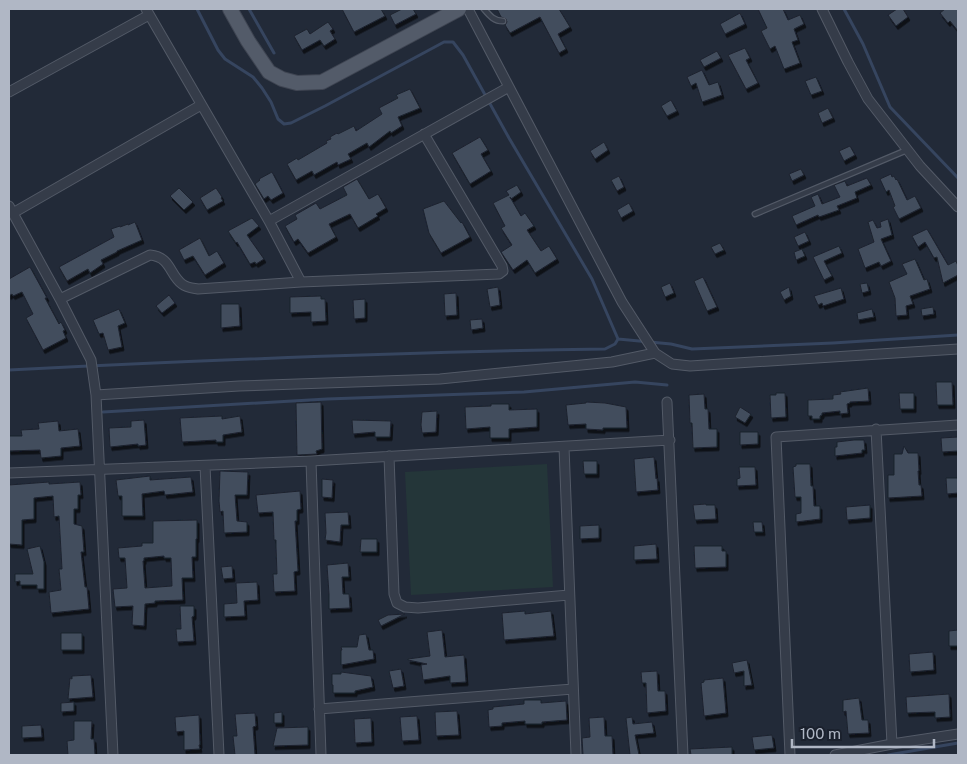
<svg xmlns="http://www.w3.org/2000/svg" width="967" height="764" font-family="'Public Sans',sans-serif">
	<defs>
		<filter id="shadow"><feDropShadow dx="2" dy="3.5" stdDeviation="0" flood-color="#0009"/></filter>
	</defs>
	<rect width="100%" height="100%" fill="#222a38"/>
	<path fill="#243639" d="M547,464L553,587L411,595L405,472Z"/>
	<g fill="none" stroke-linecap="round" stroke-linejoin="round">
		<path stroke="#36455f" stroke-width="3" d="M249,9L274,53
			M844,9L863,44L890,107L958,178
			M618,339L671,344L692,349L833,343L958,335
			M9,370C207,360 406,352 605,349L615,344L618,339L592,279L509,138L463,55L453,42H444L325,106L291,123L284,124L278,119L271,102L262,88L253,77L225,59L218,50L197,9
			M103,412L327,399L524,392L635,382L667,385
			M888,755L958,743"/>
	</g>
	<path fill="#434d5d" stroke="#1d232f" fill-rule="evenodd" filter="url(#shadow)" d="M342,9H381L385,16L354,32Z
		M402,9H413L416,14L395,25L390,15Z
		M497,9H559L570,27L558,34L566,49L559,53L540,17L510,33L505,25L507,22L506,19L501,17Z
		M758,9H783L788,20L800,15L804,24L794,29L798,40L792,42L800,63L784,69L775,46L770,49L761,31L767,28Z
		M897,9H903L908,17L896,26L888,15Z
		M945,9H958V31L950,21L948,23L940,13Z
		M740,13L745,24L725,34L720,24Z
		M328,22L333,29L330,31L335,39L324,46L320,40L302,50L294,36L307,29L310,34Z
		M745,48L750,58L746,60L758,83L746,89L728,55Z
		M717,51L721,58L704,67L700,60Z
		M702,70L709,85L718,82L722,95L702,102L696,83L691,86L687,77Z
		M816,77L822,91L811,95L805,81Z
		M410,89L420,108L398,117L402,126L391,133L390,131L369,147L367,143L348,154L351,159L338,165L337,162L314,175L312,171L296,180L287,164L297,158L298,160L327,143L326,141L331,139L330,137L337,133L338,134L354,126L356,131L382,114L379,108L398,98L396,95Z
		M671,100L677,111L667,116L661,106Z
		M828,108L833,118L822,123L818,113Z
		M480,137L488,150L481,154L491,171L470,184L452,153Z
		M604,142L608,150L595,159L590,151Z
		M850,146L855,155L844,161L839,151Z
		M801,169L804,175L792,181L789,174Z
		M272,172L283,193L271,200L268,196L264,199L255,184L260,180L259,179Z
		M891,174L892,177L894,176L896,180L897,179L907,200L915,196L921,208L899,219L893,207L895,206L889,190L886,192L880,179Z
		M619,176L624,187L617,191L611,180Z
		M867,178L871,185L855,192L857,198L837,206L839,210L819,217L818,215L796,225L792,216L815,206L811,197L818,194L822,204L840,197L834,185L845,181L847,186Z
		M357,179L369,199L378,194L386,208L376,214L378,216L358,228L350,214L329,224L336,237L308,253L298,239L294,242L285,226L297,219L295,215L316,203L320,209L347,195L343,187Z
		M517,185L521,192L511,199L510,197L521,216L525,213L534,226L527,230L541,251L549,246L557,259L535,273L527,260L513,270L501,252L512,245L501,228L505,226L493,203L509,195L506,191Z
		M179,188L193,202L184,210L170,196Z
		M216,188L222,197L221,198L223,201L207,210L200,198Z
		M444,201L461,223L462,222L470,237L441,253L429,233L423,209Z
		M629,203L633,211L621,218L617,210Z
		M252,218L259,226L247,235L264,259L256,264L255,262L250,264L237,242L236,243L228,231Z
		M888,219L892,235L881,239L891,261L881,266L879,262L865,268L858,249L874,242L868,222L873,220L877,228L881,227L880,222Z
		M135,222L142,240L117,251V252L101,260L103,264L90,273L88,269L67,281L59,267L114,237L111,229L120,226V227L128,224V225Z
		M927,229L948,265L956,261L958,266V275L943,283L937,257L934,258L925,242L918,247L912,236Z
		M805,232L809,241L798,246L794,237Z
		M200,238L209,256L217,251L224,263L205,275L193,256L184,260L179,250Z
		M720,243L724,250L715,254L711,247Z
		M839,246L842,253L824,261L832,276L824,280L813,257Z
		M802,249L805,256L796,260L794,252Z
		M915,259L924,280L927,279L930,289L910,296L913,304L906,306L907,315L896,316L895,298L889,282L907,274L902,264Z
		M30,267L47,298H45L59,324L61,322L65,330L63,331L66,338L43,350L26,318L33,314L22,292L13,296L12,294L9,296V279Z
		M703,277L717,307L707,311L694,281Z
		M670,283L674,293L665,297L661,287Z
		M867,283L869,291L862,293L860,284Z
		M498,287L500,305L490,307L487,289Z
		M789,287L791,296L784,300L780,292Z
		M841,288L844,299L823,306L822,303L818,305L814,296Z
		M456,293L457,315L445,316L444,294Z
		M169,295L175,303L162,313L156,306Z
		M321,296V299H325L326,321L311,322V312L290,313V297Z
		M365,299V318L354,319L353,300Z
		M221,304H239L240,326L221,328Z
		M933,307L934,314L922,316L921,309Z
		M119,309L125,323L118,326L122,347L108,350L103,333L99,334L93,320Z
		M872,309L874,317L858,320L857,313Z
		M482,319L483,328L471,330L470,320Z
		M936,382H952L953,405H937Z
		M868,388L869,401L850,402V403L847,404L848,413L840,414V411L822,413V415L820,416V419H812V416H808V400L833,399V395L841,394L840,392Z
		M776,393H785L786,417L771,418L770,395H776Z
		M899,393H914V409H900Z
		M704,394L705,409H708L709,429H717V447L693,448L692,423H690L689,395Z
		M321,402L322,449L316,451L317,454L297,455L296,403Z
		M586,402L605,403L626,407L627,428H603V430L586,429V424L568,425L566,405L586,403Z
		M491,404H509V410L537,409V427L509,429V438H490V427L466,429L465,407L491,406Z
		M740,407L751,414L745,423L735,417Z
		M437,411L436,432L422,433L421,425L422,412Z
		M222,416V419L240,416L242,432L223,435V442H216V440L182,442L180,418Z
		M144,420L146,445L138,446V444L110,447L109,428L131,427V421Z
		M352,420L391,421L390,437H375V432L353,434Z
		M58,421L59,431L78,429L80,446L61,448V456L41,458L40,450L9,451V436H22L21,430L39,429L38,423Z
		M740,432H758V444L740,445Z
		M958,437V451L942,452L941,438Z
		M854,440H864L865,450H862V453L835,456V447H837V442Z
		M904,446L908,453H918L919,471H918L919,485H921L922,496L888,498V475H894V454H902Z
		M654,457L656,479L657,478L658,490L636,492L634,459Z
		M583,461H597V474H584Z
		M796,464H810L811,486H813L814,506H820V519L796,522V514L801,513V497H795L793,467L796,466Z
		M739,467H755L756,485L737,486V479L740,478Z
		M220,471L248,472L247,495H235L237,521L247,522V532L224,533L223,511L220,512L219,501Z
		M150,476V480L191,477L193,492L165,495L164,491L142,494L143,516H122V496H118L116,480Z
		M946,478H958V493L947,494Z
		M322,479L333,480L332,498L322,497Z
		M49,482V484L80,482L81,495H78V509H74V524L82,526L84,552H81L85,587H87L89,609L51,613L49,592L61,590L59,569H62L59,516L54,517L53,496L34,498V519L22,520V545L9,544V485Z
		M300,491L301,509L297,510V521H295L298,571L294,572L295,591L274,592L273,574H277L276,547V540H274L273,512L258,513L256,495Z
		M706,504V505H715L716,519L695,520L693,505Z
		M870,505V518L847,520L846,507Z
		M348,512L349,525H341L340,542L325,540L326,533L325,513Z
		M197,520V539H196V557H192L193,578H182L183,600L155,601V603L145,604L144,626L132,625L133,606L115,607L113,589L127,588L125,558H119L118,548L142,546V543H153V521ZM164,556V558H171L172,586L145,588L143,561H144V558Z
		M753,522H762L763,532H754Z
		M599,525V538L580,539V526Z
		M361,539H377V552H360Z
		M656,544L657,559L634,560V546Z
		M40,546L44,562V589H37V585H20V581L15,582V574H33L27,549Z
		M694,546H722V551H726V567L695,568Z
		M348,563L349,577H342L343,594H349L350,608L329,609V594L327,565Z
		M232,566L233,578L223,579L221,567Z
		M257,582L258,600L244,601L245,616L224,617V604L237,603L236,583Z
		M180,606H194V616L192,617L194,641L177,642L176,629H181Z
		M525,611V614L551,611L554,636L504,640L502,613Z
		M405,614L381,626L378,620L388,615Z
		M442,630L445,657L464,655L466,682L450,683V676L423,680L421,665L427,664L408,660V659L430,656L427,632Z
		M958,630V646H949V631Z
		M61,633H82V650H61Z
		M366,634L369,650H373L374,659L341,665V650H342L341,647H357L359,635Z
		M933,652L934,670L910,672L909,654Z
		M747,660L752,685L744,686V671L734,673L732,663Z
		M401,669L404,686L393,688L389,671Z
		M657,671L658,691H665L666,711L647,713L646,683H642L641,672Z
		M341,672L371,676L373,687L355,691V693H333V685H332V674H341Z
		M91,675L93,697L68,699L70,678L72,679V676Z
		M723,678L726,713L704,716L701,683L704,682V680Z
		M949,694L950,717L935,718V712L907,713L906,697Z
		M859,698L862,720H868L869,733L848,734L846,711L843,712V700Z
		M524,700H541V703L566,701L567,720L542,722V724H525V721L502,723V726L489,727L488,710L493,709V707L524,704Z
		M74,702V711L61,712V703Z
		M457,711L459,735L436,736L435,712Z
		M282,712V723H274V713Z
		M255,713L256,726L253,727L255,755H235L233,736H237L235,714Z
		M199,715L200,745H199L200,749L184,750V731L176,732L175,717Z
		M417,716L419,740L402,741L400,717Z
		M604,717L605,736H612L613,755H583L582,738L590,737L589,718Z
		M632,717L633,724L652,722L654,733L635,735L639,755H630L626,718Z
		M371,718L372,742L355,743L354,719Z
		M74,721H92L91,739H94L95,755H68L67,741L74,740Z
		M41,725L42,737L22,738V726Z
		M308,727V745L273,746L277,728Z
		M772,735L774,748L754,750L752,737Z
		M732,747V755H691L690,749Z"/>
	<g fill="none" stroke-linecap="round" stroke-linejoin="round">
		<g stroke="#535a67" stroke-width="7">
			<path id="lane" d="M484,9C490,16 494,21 503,21
				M755,214L907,150"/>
		</g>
		<g stroke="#535a67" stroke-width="11">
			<path id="street" d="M146,9L269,221L301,282
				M468,9L622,302L655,353L672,364L690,366L958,349
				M822,9L848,62L868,99L920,166L958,207
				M9,92L149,15
				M9,206L60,299L91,360L96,395L113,755
				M13,213L201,105
				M269,221L509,87
				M60,299L150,255C171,257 169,274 182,284C187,288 192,288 198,289L301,282L499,274L503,271L502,266L424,134
				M96,395L239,386L440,379L612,362L655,353
				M667,402L683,755
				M876,429L892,744
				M564,447L576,755
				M389,456L394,594L397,603L405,607L418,608L569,595
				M311,461L321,755
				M205,466L219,755
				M9,473L311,461L670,440
				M319,709L573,689
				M790,755L776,437L958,425
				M835,755L892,744L958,734"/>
		</g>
		<g stroke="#3f4552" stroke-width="16">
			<path id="primary" d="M230,9L248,41L269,72L282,79L297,83L322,82L459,9"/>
		</g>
		<use href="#lane" stroke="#353c49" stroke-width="4.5"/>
		<use href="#street" stroke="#353c49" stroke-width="9"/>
		<use href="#primary" stroke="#535b69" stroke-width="14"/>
	</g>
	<rect width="967" height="764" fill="none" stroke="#b0b7c5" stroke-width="20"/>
	<path d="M792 739v8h142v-8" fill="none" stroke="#b0b7c5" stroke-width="2.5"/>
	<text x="800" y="739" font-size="15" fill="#b0b7c5" stroke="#1b212d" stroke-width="4" paint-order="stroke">100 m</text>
</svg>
